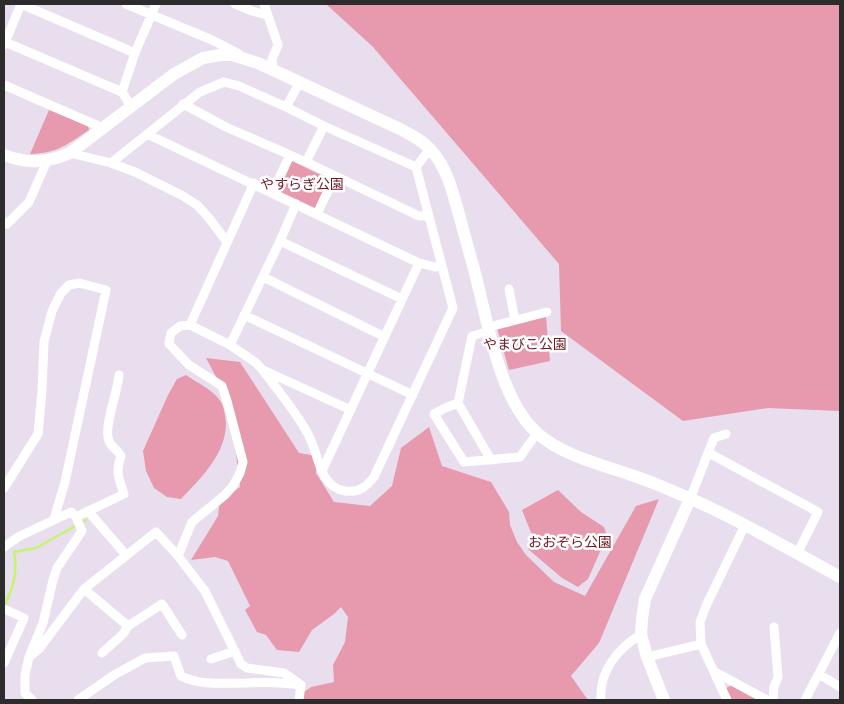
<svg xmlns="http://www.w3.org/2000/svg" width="844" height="704" font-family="Signika,'Noto Sans JP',sans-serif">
	<rect width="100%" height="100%" fill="#e9deee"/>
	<path fill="#e799ad" d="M326,4H840V411L768,408L683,421L561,331L559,264L373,47Z
		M49,110L88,126L89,130C66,145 58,153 30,154Z
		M292,161L329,179L315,208L279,191Z
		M546,317L550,361L509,370L497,328Z
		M206,358L240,362L299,453L317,456L316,473L334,502L370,506L392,486L401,448L429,427L442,466L491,482L509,512L510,525L517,542L526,555L554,582L585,596L636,506L659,499L599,643L571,676L588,700H300V695L311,687L334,682L333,665L345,642L348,617L341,607L334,614L312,630L299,652L277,650L266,635L257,632L245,610L250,606L228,561L215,557L191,560L218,516L220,499L240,487L230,403Z
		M186,375C196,382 210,388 218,398C224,405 225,414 226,423C226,454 201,478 181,499L167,497L154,488L146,471L143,451L168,395L177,379Z
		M558,490L581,512L604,527L607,536L588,579L578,587L562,578L528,549L532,535L522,510Z
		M732,685L760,700H731L726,688Z"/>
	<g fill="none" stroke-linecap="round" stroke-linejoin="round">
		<path stroke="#c5f46e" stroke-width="2.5" d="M4,607C13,588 18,572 14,552L36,548L86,520"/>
		<path stroke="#fff" stroke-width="9" d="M21,4L135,53
			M126,4L212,40L239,54
			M235,4L252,11L267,15
			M264,4L278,45L272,59L273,69
			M5,42L122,92
			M4,45L21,4
			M4,85L103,128
			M183,104L226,127L306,162L419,216H427
			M131,106L122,92L135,53L156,4
			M286,107L300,82
			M147,134L419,263L435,267L441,266
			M70,153L111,163L135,172L183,196L197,205L209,218L227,242
			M306,162L324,126
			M111,163L200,92L224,82L239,86L286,107L324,126L416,167
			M272,193L290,155
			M317,214L335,176
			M4,222L7,224L29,202L47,161
			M280,241L402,299
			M263,277L385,337
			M509,289L515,320
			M244,315L413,395
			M190,325L254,183
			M489,327L547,312
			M490,331L472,336L458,403L491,460
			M230,345L280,241L296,204
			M263,370L351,410
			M458,403L445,408L434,414L464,462L520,457L537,433
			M709,453L818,512L797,554
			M322,471L419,263
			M4,488L38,434L42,391L44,342L52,311L61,293L69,285L79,283L106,290L65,482L54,519
			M690,499L714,438L726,434
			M88,511L126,555
			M76,517L124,494C119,480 115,471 121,456C118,450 111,447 109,441C103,428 118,391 119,375
			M4,547L18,537L71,512L76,517L82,531L57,568L53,580L43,623L29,657L25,675V693L32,700
			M178,556L192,522L225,495L233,486L240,473L243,462L227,401L222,386L189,365L169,344L171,333L180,326L190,325L230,345L255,362L262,369C277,389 298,414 309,436C319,455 319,487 345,491C359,493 366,487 374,477L453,308L416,167L430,149
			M84,589L128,626
			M4,609L24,618L4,663
			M102,653L123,634L128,626L162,604L182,635
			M29,657L39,649L84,589L156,532L178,556L205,591L241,664L247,668L284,673L301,685
			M647,657L701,644
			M211,659L235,651
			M715,672L767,700
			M819,674L840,687
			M78,700L114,675L145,658L174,656L181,676C201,686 225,683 246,683C264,682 283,682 301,685
			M299,700L301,685
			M601,700C599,671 618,649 641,634
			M727,700L701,644L700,622L706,606L745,525
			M773,700L774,687L778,677L774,627
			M805,700L840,633"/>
		<path stroke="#fff" stroke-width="12" d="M4,155C27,164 47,163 70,153L174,74L203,58L220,55H232L258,63L400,129C411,135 422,140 431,150C448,169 453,194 460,218C465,238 471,257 476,277C488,324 500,400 537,433C564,457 604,465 637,477C655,483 672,491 689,498C741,521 791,550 840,577
			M664,700L647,657L641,634L642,619L645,599L690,499"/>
	</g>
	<g text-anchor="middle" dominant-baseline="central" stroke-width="5" stroke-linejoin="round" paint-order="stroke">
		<g font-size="14" fill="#6f1722" stroke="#fff">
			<text x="302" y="184">やすらぎ公園</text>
			<text x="525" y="344">やまびこ公園</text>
			<text x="570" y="542">おおぞら公園</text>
		</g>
	</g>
	<rect width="844" height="704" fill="none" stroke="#2c2c2c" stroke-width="10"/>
</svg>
